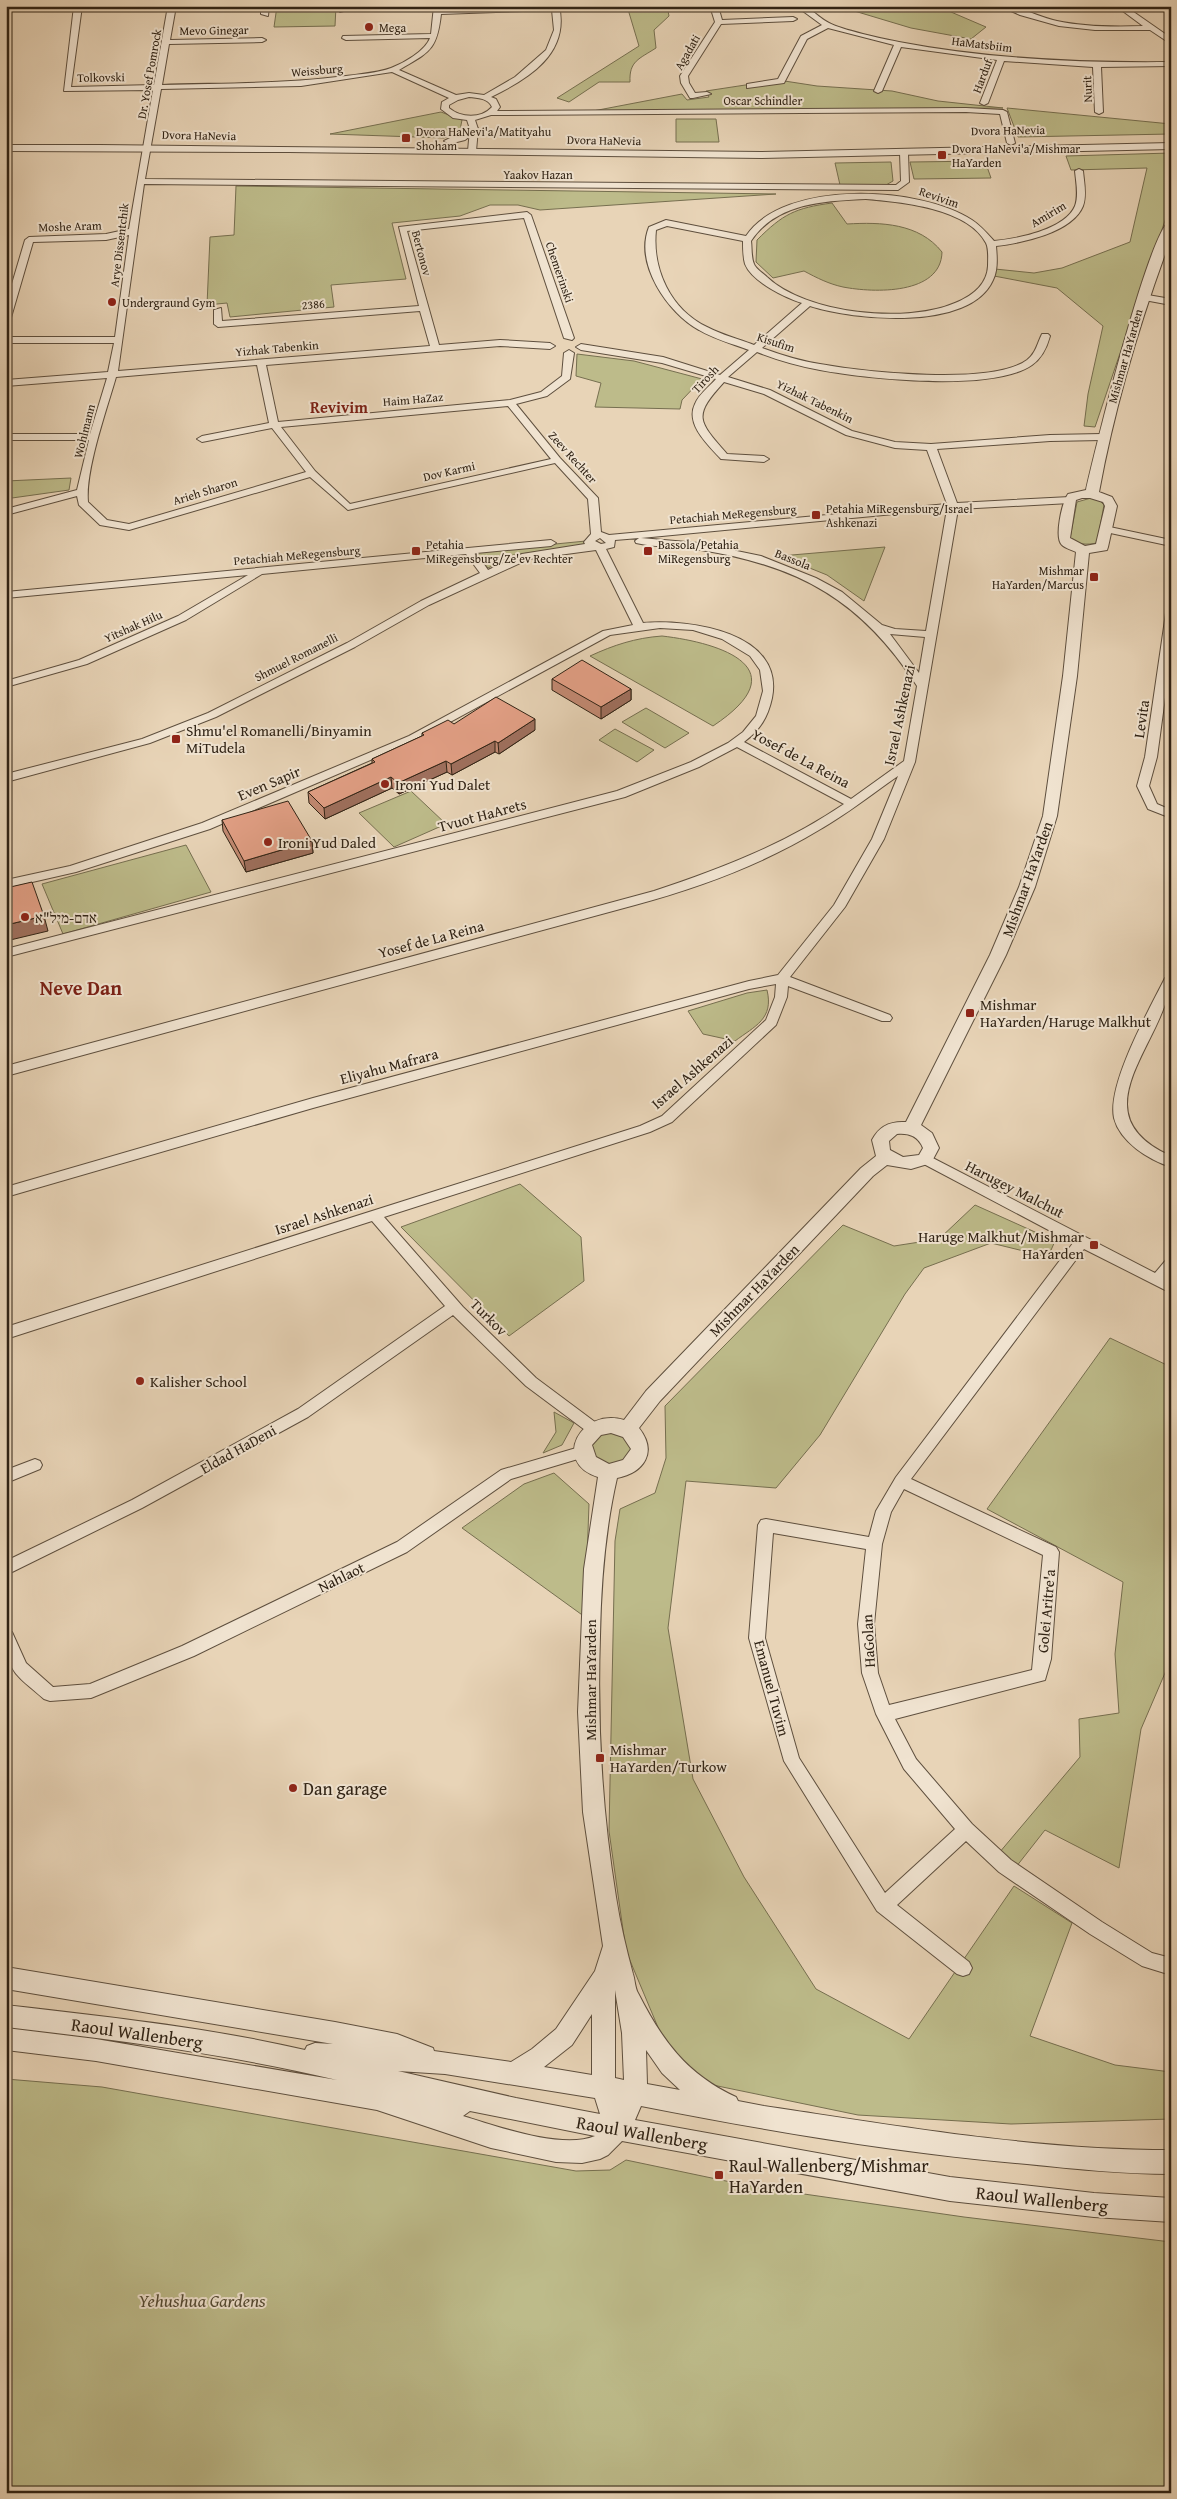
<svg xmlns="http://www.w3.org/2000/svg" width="1177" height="2499" font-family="'Gentium Book Plus','Frank Ruhl Libre',serif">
	<rect width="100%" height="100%" fill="#e8d4b7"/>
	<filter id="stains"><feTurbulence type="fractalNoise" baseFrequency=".004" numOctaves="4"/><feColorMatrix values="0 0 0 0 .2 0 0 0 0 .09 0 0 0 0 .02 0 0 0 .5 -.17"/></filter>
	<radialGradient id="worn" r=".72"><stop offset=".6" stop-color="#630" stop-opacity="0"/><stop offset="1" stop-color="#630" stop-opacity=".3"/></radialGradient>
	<path fill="#bdbb8a" stroke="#766f50" d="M277,6H336L335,26L274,27Z
		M627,6H667L669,16L654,30L656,48C639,59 629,61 630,82H599L569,102L557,98L639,46Z
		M847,6H937L986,27L971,39L911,28L851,10Z
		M778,80L817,86L892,91L938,101L1003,108L593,111L682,94L687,100L709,97L706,91Z
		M1007,108L1171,124V134L1018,137Z
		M441,112L462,120L460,130L444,138L330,134Z
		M676,119H716L719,142H676Z
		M1171,153V203L1095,427L1084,426L1088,394L1103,326L1057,288L994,276L995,269L1034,273L1062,268L1130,242L1147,168L1071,170L1066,156Z
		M985,161L991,178L914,179L910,162Z
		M891,162L893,181L886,185H840L835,163Z
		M236,186L776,194L540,210L518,205H490L460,216L392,223L406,279L331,285L334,307L230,317L227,303L207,305L210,237L234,235Z
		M832,203L847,224C881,222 919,223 942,252C941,295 874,293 843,287C829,284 817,278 804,271L773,278L756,262L757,240C783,214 795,208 832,203Z
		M577,354L634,361L702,379L682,400L680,409L595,407L601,383L576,376Z
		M71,478L69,490L12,498L6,483V481Z
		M1091,498L1099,500L1104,505L1097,543C1086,545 1079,545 1070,538L1077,502Z
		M586,541L588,545L513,555L488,568L474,552Z
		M885,547L864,601L827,575L780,556Z
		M662,636C723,643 799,669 713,726L590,656C614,645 635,638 662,636Z
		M646,708L689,733L665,748L622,722Z
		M615,729L654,750L637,762L599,740Z
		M411,791L446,824L394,847L359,813Z
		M186,845L211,892L63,934L42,884Z
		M767,990C774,1019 755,1026 735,1041L703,1034L688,1011L747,993Z
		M520,1184L581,1237L584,1281L509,1336L401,1227Z
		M975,1205L1055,1241L1048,1257L991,1243L924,1268L905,1294L820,1435L776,1488L686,1481L668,1628L693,1779L744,1877L816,1989L909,2039L1014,1886L1072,1923L1030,2036L1115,2065L1171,2072V2119L1011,2124L858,2115L703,2083L665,2044L626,1951L609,1831L615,1541L620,1509L655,1493L666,1458L665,1406L843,1225L894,1246L939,1239Z
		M1110,1338L1171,1367V1659L1141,1729L1119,1868L1045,1830L1016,1867L999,1853L1080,1757L1079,1719L1119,1713L1115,1654L1123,1582L987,1509Z
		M554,1412L574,1423L562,1445L543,1453L556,1432Z
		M609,1429L633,1441L630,1458L611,1466L593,1458L591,1440Z
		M554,1473L589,1504L585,1617L462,1528L524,1484Z
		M6,2079L102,2087L576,2171L610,2170L626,2160L745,2185L804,2194L964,2217L1171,2242V2493H6Z"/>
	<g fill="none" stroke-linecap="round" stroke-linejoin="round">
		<g stroke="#5e4f3e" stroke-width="2">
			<path id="minor" d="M74,6H82L71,87L154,85L168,6H176L170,40L262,38L266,40L262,42L169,44L162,85C223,83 285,84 346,76C360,74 378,73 391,68C404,63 425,51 430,38L346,40L342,38L343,36L431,34L434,6H442L441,10L559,6C570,54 528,79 491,97L496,99L500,107L497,111L966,108L1003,110L1007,112L1015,143L1011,145L1007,143L1000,114L966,112L491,115L475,120L478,129L476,151L472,153L468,151L470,129L467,120L453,118L441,109L442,102L449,98L392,72L301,86L161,89L145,179L896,185L901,181L900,153L904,151L908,153L909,182L898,190L144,184L118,371L430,346L420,311L218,327L214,324V310L221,308L222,321L419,306L399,227L527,212L531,215L574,338L572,340L564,338L524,218L407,231L439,345L500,340L550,343L555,346L550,349L500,346L266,365L278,422L510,400L541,392L562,376L564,353L569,350L574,353L570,379L547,396L516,404L560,458L598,498L601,532L609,535L947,504L927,450L895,448L846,435L764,394L724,382C693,416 697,420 727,454L764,456L769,459L764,462L721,459C708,445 685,424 695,404C698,395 710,386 716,379L662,363L581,350L576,347L581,344L663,357L720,375L749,350C733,344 714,339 699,330C668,313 634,264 649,227L666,220L746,236C784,179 920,186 972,220C981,226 987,233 994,241C1016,239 1065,230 1075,206C1079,195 1076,182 1075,171L1079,169L1083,171C1084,182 1087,195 1083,206C1072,233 1021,243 996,246C997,257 998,270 993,280C970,332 853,320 810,306L762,348C781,355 800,361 820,364C864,372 992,386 1027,360C1036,353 1037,344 1042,334H1048L1050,336C1047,347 1042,358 1032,365C993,392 866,379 820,370C798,366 777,360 757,352L728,377L770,390L852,431L895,442L931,444L1050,435L1102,434L1107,437L1102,440L1050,441L937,449L957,503L1070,497L1075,500L1070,503L958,509L915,762L884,839L845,907L790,977L890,1015L892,1018L890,1021H882L788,986L787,997L776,1025L672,1122L650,1132L384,1217L463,1307L536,1378L599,1425L601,1429L599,1433L594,1435L589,1433L526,1386L453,1315L308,1417L142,1508L6,1575V1561L132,1500L298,1409L445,1306L372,1221L6,1339V1327L640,1126L662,1116L766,1020L775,997L776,984L749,989L313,1108L6,1197V1187L313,1098L749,981L778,975L834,905L872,839L898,776C872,794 847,814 819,830C763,864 698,888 635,905L6,1076V1066L654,891C721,869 785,844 844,804L737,747L699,767L625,797L6,957V949L617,791L691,762L728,743L743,732L756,716L763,691L760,670L750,656L722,639L693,630L660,628L610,635L417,740L210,829L76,872L6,888V880L70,866L202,823L409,736L603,631L633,625L596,550L529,559L429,605L355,647L216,717L150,743L6,782V774L142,739L208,713L347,643L421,601L480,573L466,554L262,574L186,620L87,664L6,687V681L79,660L178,616L248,575L6,598V592L551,540L556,543L551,546L476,553L488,570L522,554L585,544L584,542L591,534L588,499L555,463L348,510L310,477L129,530L100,525L79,505L77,496L6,515V509L77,490L89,440H6V434H90L107,378L6,386V380L108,372L114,343H6V337H115L129,235L106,240L33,242L10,321L6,324V304L25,240L29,237L106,234L129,229L153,90L64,91ZM552,10L554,30L546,50L515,77L484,95L469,93L456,95L399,70C429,52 437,51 441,14ZM469,97C478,98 488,98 492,107C481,119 461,118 449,108V105L458,100ZM866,199C901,202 968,208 986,243C989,249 988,259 988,266C987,285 972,296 955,303C907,324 806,314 767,277C763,273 756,269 754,264C751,257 752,248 751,241C776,203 824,201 866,199ZM667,226L743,241C743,248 743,257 745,264C752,282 786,298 802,303L754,345C739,339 722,335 707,327C670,309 652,269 656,230ZM257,365L269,423L202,436L197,439L202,442L272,428L306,472L129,524L107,520L88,502C85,470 107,409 116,377ZM508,406L551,459L350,504L315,471L281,427ZM947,509L926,631L895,629L882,625L842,592L816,578L761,556L698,543L641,538ZM600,538L606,543L601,544L595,541ZM639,538L635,541L636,543C657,548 680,546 701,550C800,566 862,601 917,686L904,761L851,799L744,742C760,730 768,717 772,698C785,632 689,619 643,623L606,549L614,547L615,540ZM890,634L925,637L919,673Z
				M261,6H269L268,16L261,14Z
				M339,6H347V10L340,12Z
				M710,6H718L722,20L793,17L797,19L793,21L721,24L688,76L689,83L695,93L707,92L711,94L693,98H690L681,83L680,76L715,22Z
				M796,6C811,6 817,17 829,23C842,30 883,39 899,42C988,59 1080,63 1171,62V66L1101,67L1103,112L1099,114L1095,112L1093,67L1004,61L988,103L984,105L980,103L997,60L901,47L882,91L878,93L874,91L894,45L828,28L807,39L784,83L747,88V84L778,79L801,36L822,25Z
				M1000,6C1020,6 1038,17 1057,21C1085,27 1115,27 1143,26L1116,6H1125L1171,38V44L1150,30H1095L1059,26L1020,15Z
				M1142,294L1171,299V305L1139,299V295Z
				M1105,526L1171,540V546L1101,531V527Z
				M1171,610V653L1157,757L1149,786L1157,804L1171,810V818L1148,809L1137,786L1145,757L1166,613Z
				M1171,974C1171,1039 1072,1112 1171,1156V1167C1149,1160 1120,1142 1114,1118C1107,1084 1149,1010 1165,978Z
				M925,1154L1155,1273L1166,1260L1171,1259V1274L1166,1279L1171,1281V1293L1084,1249L911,1479L1056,1547L1059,1552L1051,1659L1045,1680L895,1719L916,1759L972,1824L1011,1860L1102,1922L1152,1953L1171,1958V1975L1142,1966L1090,1934L999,1872L966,1841L897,1905L969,1962L972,1968L969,1974L963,1976L957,1974L877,1911L784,1761L749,1638L758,1525L761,1520L766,1519L869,1537L876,1511L896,1477L1073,1243L920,1162L918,1159L920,1156ZM904,1489L1043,1555L1032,1670L889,1705L878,1673L874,1624L882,1544L891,1512ZM773,1533L866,1549L858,1624L862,1673L876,1714L904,1769L955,1829L885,1893L799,1758L765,1638Z
				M583,1446L588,1448L590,1452L588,1456L511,1479L407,1552L194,1656L91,1698L50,1701L44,1699C14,1673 6,1672 6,1630L12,1632L26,1663L53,1687L90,1684L182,1646L397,1542L501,1470Z
				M35,1459L40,1461L42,1465L40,1469L6,1483V1470Z"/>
		</g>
		<g stroke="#5e4f3e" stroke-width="2">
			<path id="tertiary" d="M474,126L479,129L465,140L449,144L444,141Z
				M1171,143V149L761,158L289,152L6,151V145H100L761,152Z
				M1171,220V238C1140,321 1115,405 1099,492L1112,497L1117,506L1108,547L1107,550L1089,553L1077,676L1057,816L1035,887L1006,955L921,1125L932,1133L939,1148L931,1163L911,1169L887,1165L873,1176L660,1401L639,1428C658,1452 644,1473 617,1478C605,1530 601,1583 600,1636C597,1724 602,1810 616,1897C620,1923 626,1948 633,1974C635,1980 635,1988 638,1993C662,2040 686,2074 736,2097L738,2101L764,2106C898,2126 1035,2150 1171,2150V2174C1123,2174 1075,2169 1027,2164C897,2153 769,2131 641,2106L635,2120L950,2177L1094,2193L1171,2198V2222L1094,2217L950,2201L622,2141L608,2155L600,2159L582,2163L556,2162L491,2148L377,2110L96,2061L6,2050V2028L96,2039L337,2080C228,2054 117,2040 6,2027V2005C106,2017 207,2027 305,2050L307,2046L315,2043L333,2044L6,1989V1967L335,2022L397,2034L433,2048L434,2051L511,2062L532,2049L556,2029L595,1971L603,1946L583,1812L578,1712L584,1569L598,1477C551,1462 581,1407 624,1420L646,1391L861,1168L876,1156L872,1140C879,1126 890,1121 906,1122L990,955L1019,887L1043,816L1063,676L1076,552C1072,550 1065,548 1062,545C1054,538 1062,502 1068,494L1086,490C1093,458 1150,225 1171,220ZM1082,498H1090L1103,502L1105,506L1096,544L1085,546L1070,538L1076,500ZM897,1134C909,1133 918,1136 923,1148L919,1155L903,1157L890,1150L889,1141ZM611,1433L623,1437L631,1449L623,1460L609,1464L596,1457L592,1445L601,1435ZM615,1990L622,2033L624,2080L615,2078ZM592,2014V2075L544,2067L572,2045ZM646,2050L662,2073L680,2090L647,2084ZM398,2071L445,2074L595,2098L600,2114L516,2098ZM470,2111L595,2136C562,2150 496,2126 463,2116Z"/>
		</g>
		<use href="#minor" fill="#f0e3d0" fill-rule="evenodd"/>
		<use href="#tertiary" fill="#f0e3d0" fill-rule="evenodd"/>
	</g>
	<path fill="#c38a73" stroke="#302315" d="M552,679L631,689V700L601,719L552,690Z
		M454,724L535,730L499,754L495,752L452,775L447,772L399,794L392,788L325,819L309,803L308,792L372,763V759L422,736V733Z
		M222,820L312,841L313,853L246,872L223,831Z"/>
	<path fill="#9f705e" stroke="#302315" d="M631,689V700L601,719V707Z
		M535,719V730L499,754L498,743Z
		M495,741V752L452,775L451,764Z
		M446,761L447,772L399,794L398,783Z
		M391,777L392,788L325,819L324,808Z
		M312,841L313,853L246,872L244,861Z
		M44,916L48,931L6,941V925Z"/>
	<path fill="#e3a086" stroke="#302315" d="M582,660L631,689L601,707L552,679Z
		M496,697L535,719L498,743L495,741L451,764L446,761L398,783L391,777L324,808L308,792L375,762L372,759L424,735L422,733L448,720L454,724Z
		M288,801L312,841L244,861L222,820Z
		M32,882L44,916L6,925V888Z"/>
	<g fill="#8f2418" stroke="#f0e3d0" stroke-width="2">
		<circle cx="369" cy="27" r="5"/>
		<rect x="401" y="133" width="10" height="10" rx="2.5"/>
		<rect x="937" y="150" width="10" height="10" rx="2.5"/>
		<circle cx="112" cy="302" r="5"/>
		<rect x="811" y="510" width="10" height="10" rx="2.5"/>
		<rect x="411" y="546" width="10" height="10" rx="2.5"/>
		<rect x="643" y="546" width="10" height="10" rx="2.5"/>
		<rect x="1089" y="572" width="10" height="10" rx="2.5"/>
		<rect x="171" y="734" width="10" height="10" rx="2.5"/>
		<circle cx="385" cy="784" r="5"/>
		<circle cx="268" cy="842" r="5"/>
		<circle cx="25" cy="917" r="5"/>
		<rect x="965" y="1008" width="10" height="10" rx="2.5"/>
		<rect x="1089" y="1240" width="10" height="10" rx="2.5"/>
		<circle cx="140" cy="1381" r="5"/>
		<rect x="595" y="1753" width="10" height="10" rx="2.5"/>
		<circle cx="293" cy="1788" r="5"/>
		<rect x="714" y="2170" width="10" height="10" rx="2.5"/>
	</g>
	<g text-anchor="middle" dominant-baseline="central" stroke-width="4" stroke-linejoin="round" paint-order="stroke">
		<g font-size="12" fill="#302315" stroke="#f0e3d0" text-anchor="start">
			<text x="379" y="27">Mega</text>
			<text x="416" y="131">Dvora HaNevi'a/Matityahu<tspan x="416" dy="14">Shoham</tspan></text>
			<text x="952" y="148">Dvora HaNevi'a/Mishmar<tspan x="952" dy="14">HaYarden</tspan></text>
			<text x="122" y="302">Undergraund Gym</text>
			<text x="826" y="508">Petahia MiRegensburg/Israel<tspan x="826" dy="14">Ashkenazi</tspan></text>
			<text x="426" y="544">Petahia<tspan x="426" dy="14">MiRegensburg/Ze'ev Rechter</tspan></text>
			<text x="658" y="544">Bassola/Petahia<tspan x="658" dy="14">MiRegensburg</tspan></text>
			<text x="1084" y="570" text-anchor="end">Mishmar<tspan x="1084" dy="14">HaYarden/Marcus</tspan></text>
		</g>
		<g font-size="12" fill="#302315" stroke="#f0e3d0">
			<text transform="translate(214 30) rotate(-1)">Mevo Ginegar</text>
			<text transform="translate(982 44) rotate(7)">HaMatsbiim</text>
			<text transform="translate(687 52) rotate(-60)">Agadati</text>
			<text transform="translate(317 70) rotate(-5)">Weissburg</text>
			<text transform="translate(149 74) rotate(-80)">Dr. Yosef Pomrock</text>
			<text transform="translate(982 76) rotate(-69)">Harduf</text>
			<text transform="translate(101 77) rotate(-1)">Tolkovski</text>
			<text transform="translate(1087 89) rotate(-92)">Nurit</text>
			<text x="763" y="100">Oscar Schindler</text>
			<text transform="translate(1008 130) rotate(-1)">Dvora HaNevia</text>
			<text transform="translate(199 135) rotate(1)">Dvora HaNevia</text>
			<text transform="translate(604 140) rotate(1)">Dvora HaNevia</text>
			<text x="538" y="174">Yaakov Hazan</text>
			<text transform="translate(939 197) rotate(19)">Revivim</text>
			<text transform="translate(1048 214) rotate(-31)">Amirim</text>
			<text transform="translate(70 226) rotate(-2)">Moshe Aram</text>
			<text transform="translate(119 245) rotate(-83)">Arye Dissentchik</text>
			<text transform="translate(422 253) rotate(75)">Bertonov</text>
			<text transform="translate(560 272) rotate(71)">Chemerinski</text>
			<text transform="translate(313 304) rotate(-5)">2386</text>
			<text transform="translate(776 342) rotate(18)">Kisufim</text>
			<text transform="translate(277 348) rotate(-5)">Yizhak Tabenkin</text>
			<text transform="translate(1125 356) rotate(-74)">Mishmar HaYarden</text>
			<text transform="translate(705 379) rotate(-47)">Tirosh</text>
			<text transform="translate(413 399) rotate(-5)">Haim HaZaz</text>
			<text transform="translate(815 401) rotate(26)">Yizhak Tabenkin</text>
			<text transform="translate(84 431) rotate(-76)">Wohlmann</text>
			<text transform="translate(573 457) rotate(48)">Zeev Rechter</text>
			<text transform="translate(449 471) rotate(-13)">Dov Karmi</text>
			<text transform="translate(205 491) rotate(-17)">Arieh Sharon</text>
			<text transform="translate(733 514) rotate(-5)">Petachiah MeRegensburg</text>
			<text transform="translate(297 555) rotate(-5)">Petachiah MeRegensburg</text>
			<text transform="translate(793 559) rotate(22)">Bassola</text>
			<text transform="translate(133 626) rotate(-24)">Yitshak Hilu</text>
			<text transform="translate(296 657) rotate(-27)">Shmuel Romanelli</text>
		</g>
		<g font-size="15" fill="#302315" stroke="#f0e3d0">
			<text transform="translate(899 715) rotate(-78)">Israel Ashkenazi</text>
			<text transform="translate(1141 719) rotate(-82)">Levita</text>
			<text transform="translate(801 758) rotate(28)">Yosef de La Reina</text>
			<text transform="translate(269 783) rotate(-23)">Even Sapir</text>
			<text transform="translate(482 815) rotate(-15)">Tvuot HaArets</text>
			<text transform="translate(1027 879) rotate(-70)">Mishmar HaYarden</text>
			<text transform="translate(431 939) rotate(-15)">Yosef de La Reina</text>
			<text transform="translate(389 1066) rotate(-15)">Eliyahu Mafrara</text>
			<text transform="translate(692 1072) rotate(-41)">Israel Ashkenazi</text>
			<text transform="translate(1015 1189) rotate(27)">Harugey Malchut</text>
			<text transform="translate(324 1214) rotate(-18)">Israel Ashkenazi</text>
			<text transform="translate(754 1290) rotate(-46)">Mishmar HaYarden</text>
			<text transform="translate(489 1317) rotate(45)">Turkov</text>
			<text transform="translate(238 1449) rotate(-29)">Eldad HaDeni</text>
			<text transform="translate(341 1577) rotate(-26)">Nahlaot</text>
			<text transform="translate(1046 1611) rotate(-85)">Golei Aritre'a</text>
			<text transform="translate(868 1641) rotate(-93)">HaGolan</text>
			<text transform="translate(590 1680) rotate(-90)">Mishmar HaYarden</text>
			<text transform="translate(772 1688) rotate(75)">Emanuel Tuvim</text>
		</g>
		<g font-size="15" fill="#302315" stroke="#f0e3d0" text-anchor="start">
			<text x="186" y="730">Shmu'el Romanelli/Binyamin<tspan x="186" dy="17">MiTudela</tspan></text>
			<text x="395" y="784">Ironi Yud Dalet</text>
			<text x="278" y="842">Ironi Yud Daled</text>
			<text x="35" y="917">אדם-מיל"א</text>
			<text x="980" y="1004">Mishmar<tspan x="980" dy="17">HaYarden/Haruge Malkhut</tspan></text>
			<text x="1084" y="1236" text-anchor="end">Haruge Malkhut/Mishmar<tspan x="1084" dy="17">HaYarden</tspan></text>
			<text x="150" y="1381">Kalisher School</text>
			<text x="610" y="1749">Mishmar<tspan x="610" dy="17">HaYarden/Turkow</tspan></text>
		</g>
		<g font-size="16" font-weight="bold" fill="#7a1f14" stroke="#f0e3d0">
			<text x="339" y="407">Revivim</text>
		</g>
		<g font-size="18" fill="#302315" stroke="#f0e3d0" text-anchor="start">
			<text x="303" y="1788">Dan garage</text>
			<text x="729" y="2165">Raul Wallenberg/Mishmar<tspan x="729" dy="21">HaYarden</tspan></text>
		</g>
		<g font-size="18" fill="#302315" stroke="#f0e3d0">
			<text transform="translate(137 2033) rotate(8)">Raoul Wallenberg</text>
			<text transform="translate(642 2133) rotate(10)">Raoul Wallenberg</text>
			<text transform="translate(1042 2199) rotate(6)">Raoul Wallenberg</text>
		</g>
		<g font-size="18" font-style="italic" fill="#534932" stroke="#f0e3d0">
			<text x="202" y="2300">Yehushua Gardens</text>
		</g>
		<g font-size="20" font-weight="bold" fill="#7a1f14" stroke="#f0e3d0">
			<text x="81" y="987">Neve Dan</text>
		</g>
	</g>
	<rect width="1177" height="2499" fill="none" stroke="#e8d4b7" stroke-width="25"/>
	<rect x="8" y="8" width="1162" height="2484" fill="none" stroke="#302315" stroke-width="2.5"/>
	<rect x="12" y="12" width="1152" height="2474" fill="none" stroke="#302315"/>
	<rect width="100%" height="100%" filter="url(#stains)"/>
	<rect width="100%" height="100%" fill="url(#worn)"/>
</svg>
